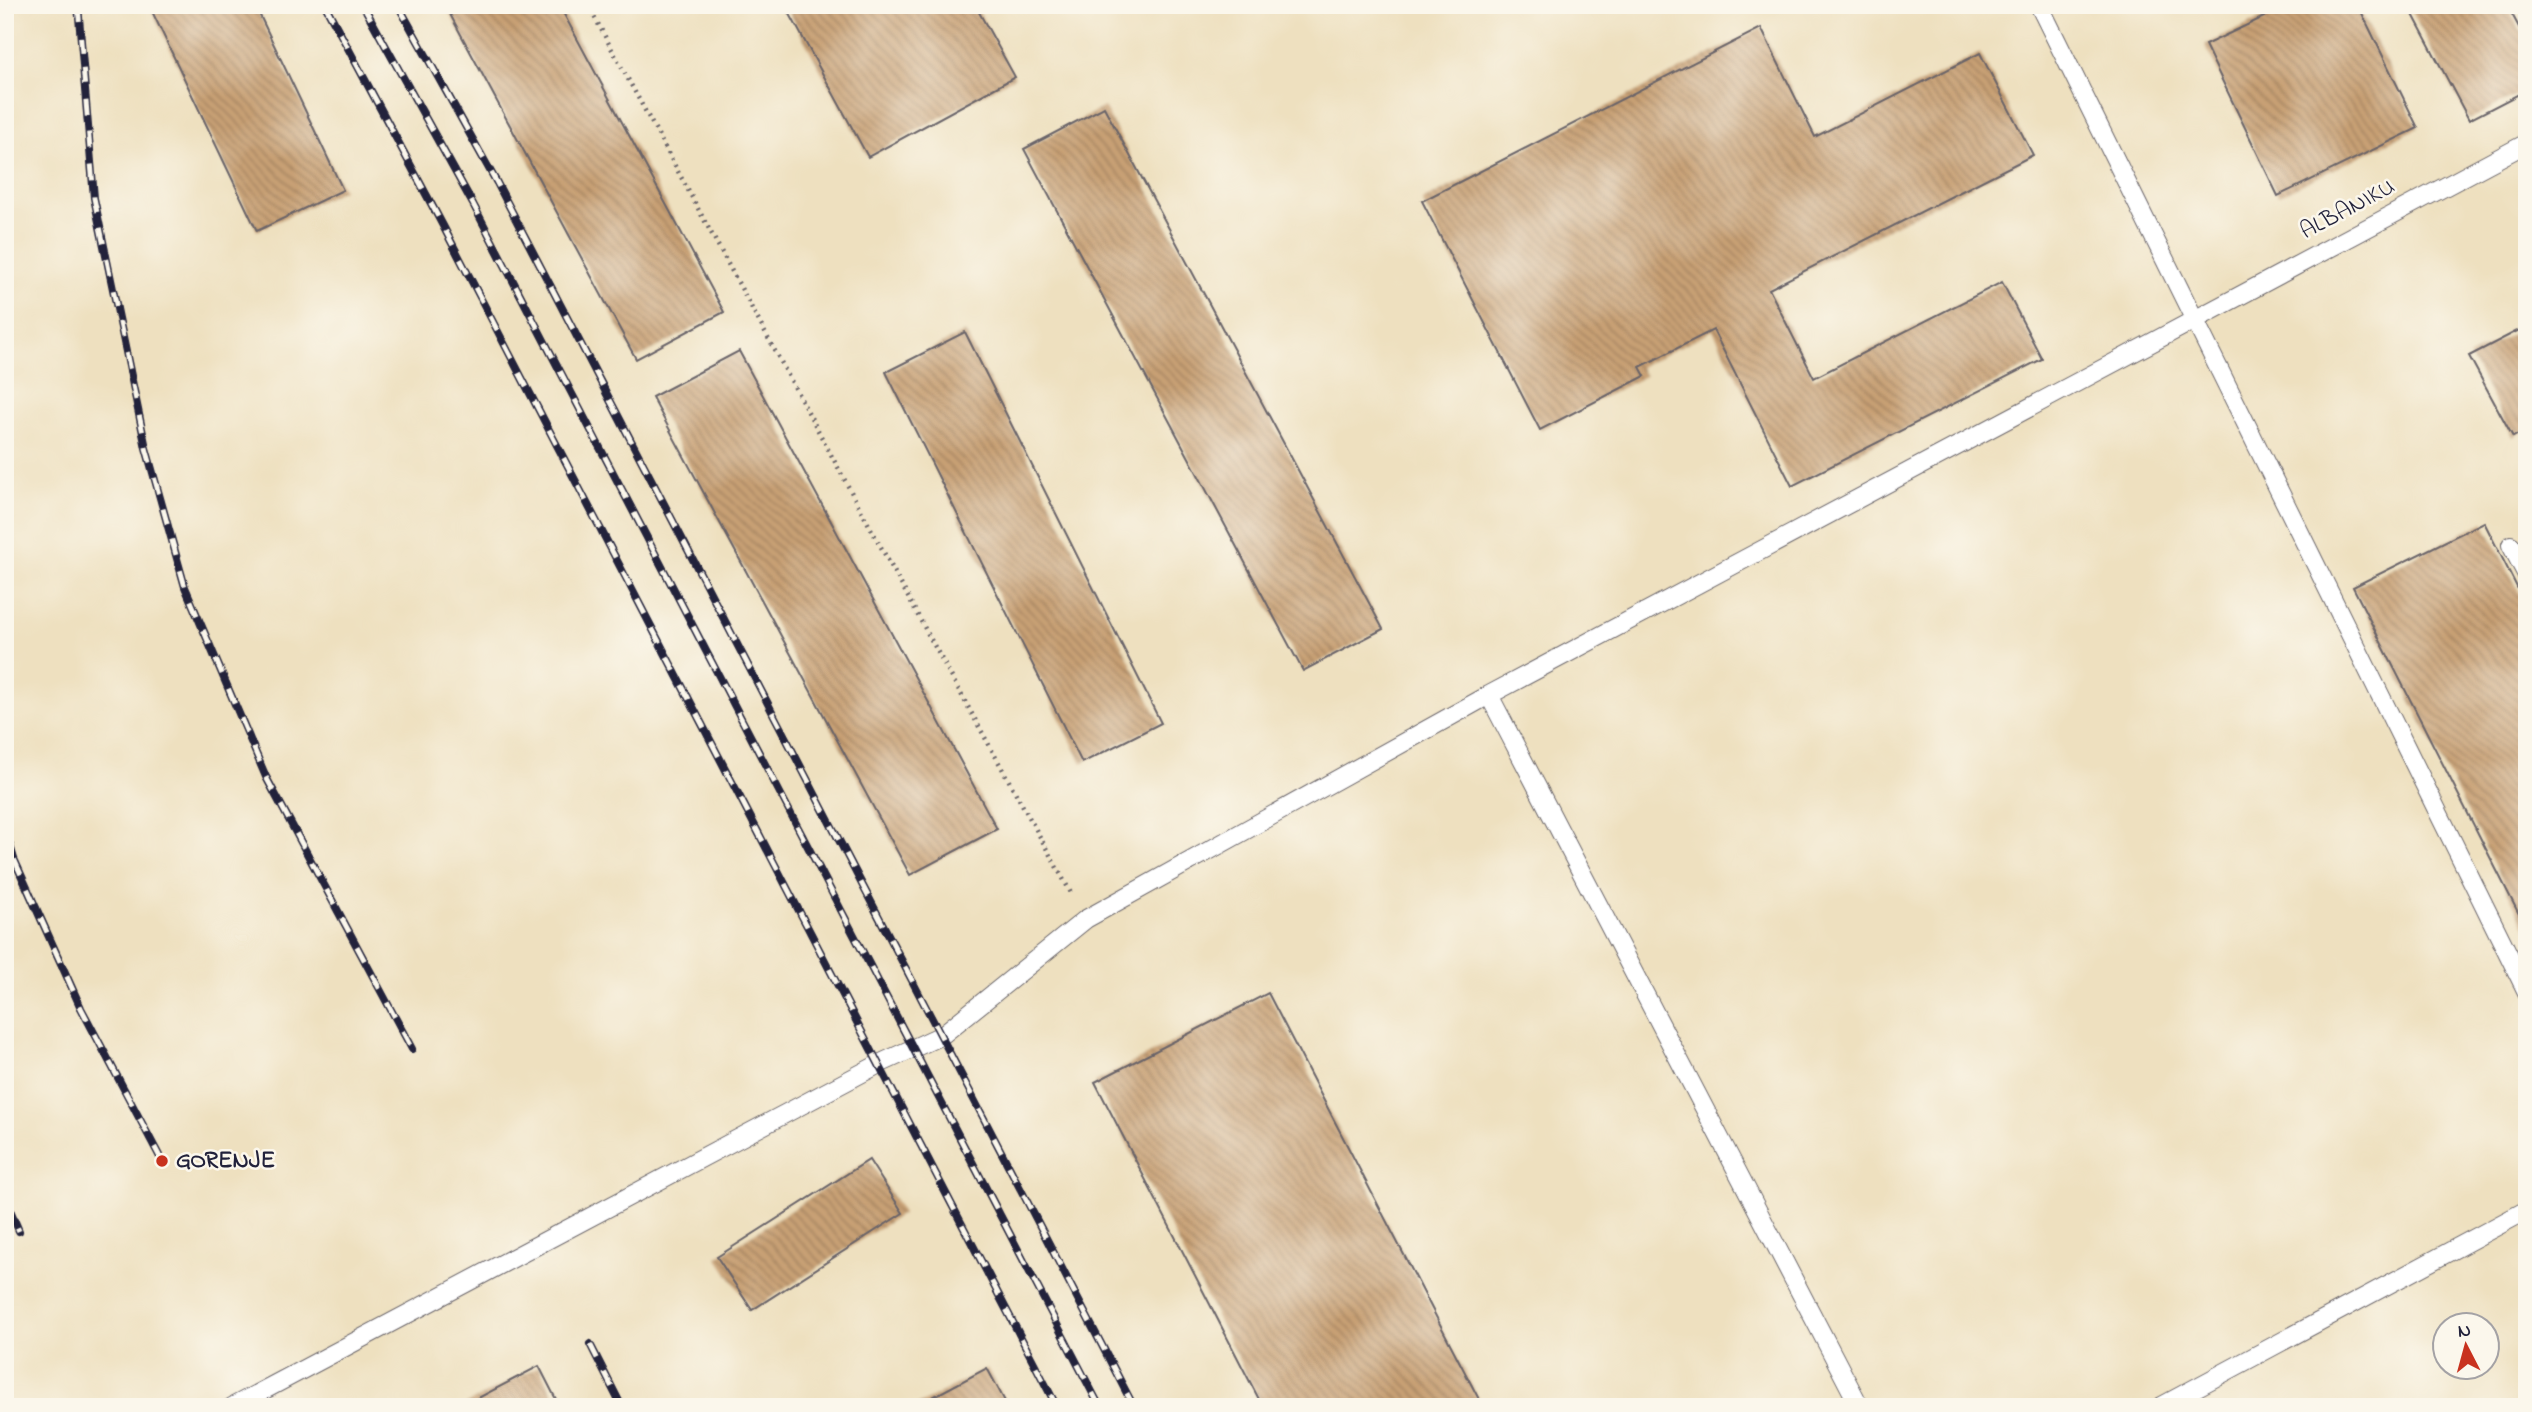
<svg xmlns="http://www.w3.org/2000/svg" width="2532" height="1412" font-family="'Indie Flower',sans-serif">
	<defs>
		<pattern id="building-back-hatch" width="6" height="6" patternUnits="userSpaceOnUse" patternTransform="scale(1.75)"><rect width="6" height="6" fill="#c8a074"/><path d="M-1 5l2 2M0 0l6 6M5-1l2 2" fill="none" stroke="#a28260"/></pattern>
	</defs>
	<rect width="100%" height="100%" fill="#fbf7ec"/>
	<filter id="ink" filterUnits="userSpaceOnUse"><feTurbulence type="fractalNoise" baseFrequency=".0143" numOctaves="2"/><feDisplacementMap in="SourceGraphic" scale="14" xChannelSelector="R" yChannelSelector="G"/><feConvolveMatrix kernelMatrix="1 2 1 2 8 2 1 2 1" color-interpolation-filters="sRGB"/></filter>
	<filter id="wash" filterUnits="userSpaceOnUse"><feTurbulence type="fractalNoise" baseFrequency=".00686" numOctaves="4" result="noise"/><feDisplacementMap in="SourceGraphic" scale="28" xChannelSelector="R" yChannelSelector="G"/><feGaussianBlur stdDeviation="1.57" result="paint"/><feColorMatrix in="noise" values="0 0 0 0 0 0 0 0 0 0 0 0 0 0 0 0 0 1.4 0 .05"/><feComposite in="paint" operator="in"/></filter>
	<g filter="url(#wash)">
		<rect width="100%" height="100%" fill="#eee0bf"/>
		<g id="blocks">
			<path fill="url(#building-back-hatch)" d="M149,5H255L343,190L257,231Z
				M445,5H559L724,312L636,359Z
				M785,5H975L1015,77L868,157Z
				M2289,5H2358L2418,128L2278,196L2205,45Z
				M2408,5H2507L2527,42V90L2469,120Z
				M1761,28L1815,137L1980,53L2033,155L1769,289L1814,378L2002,282L2042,359L1792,486L1713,330L1640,367L1645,376L1540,430L1422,201Z
				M1104,107L1383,629L1303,671L1024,149Z
				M2527,326V429L2513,437L2469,356Z
				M965,332L1161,723L1082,763L886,372Z
				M739,351L997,829L910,875L652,397Z
				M2484,522L2527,607V930L2353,587Z
				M1268,993L1483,1407H1263L1095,1082Z
				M869,1160L903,1213L752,1310L717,1257Z
				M539,1366L560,1407H461Z
				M987,1368L1008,1407H914Z"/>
		</g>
	</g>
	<g filter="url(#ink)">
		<use href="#blocks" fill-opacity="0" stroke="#696469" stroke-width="2"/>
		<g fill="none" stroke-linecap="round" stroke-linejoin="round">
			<g stroke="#696469" stroke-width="20">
				<path id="lane" d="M2039,5L2527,992
					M2511,545L2527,575
					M1489,695L2527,143
					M232,1407L879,1064L942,1035L1086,919L1489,695L1860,1407
					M2160,1407L2527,1210"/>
			</g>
			<path stroke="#696469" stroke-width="4.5" stroke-dasharray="2 5" stroke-linecap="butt" d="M588,5L935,647L1071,893"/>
			<use href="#lane" stroke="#fff" stroke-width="18"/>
			<g stroke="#22223b" stroke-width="8">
				<path id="rail" d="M78,5L94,198L146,448L185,587L266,777L412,1049
					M325,5L442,224L1057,1407
					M363,5L473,204L1100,1407
					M398,5L497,183L1134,1407
					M5,829L14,859L81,1008L162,1161
					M5,1198L19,1231
					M590,1344L622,1407"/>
			</g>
			<use href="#rail" stroke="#fbf7ec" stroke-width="5" stroke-dasharray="16" stroke-linecap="butt"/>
		</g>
	</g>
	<circle fill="#c8321e" stroke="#fbf7ec" stroke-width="2.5" cx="162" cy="1161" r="7"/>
	<g text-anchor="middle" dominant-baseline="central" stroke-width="5" stroke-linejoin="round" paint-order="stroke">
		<g font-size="24" fill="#22223b" stroke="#fbf7ec">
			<text transform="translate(2348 210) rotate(-28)">ALBANIKU</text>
		</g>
		<g font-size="24" font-weight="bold" fill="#22223b" stroke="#fbf7ec" text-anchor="start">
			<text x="176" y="1161">GORENJE</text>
		</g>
	</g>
	<rect width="2532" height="1412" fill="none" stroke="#fbf7ec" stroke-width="28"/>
	<g transform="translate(2466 1346) rotate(354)"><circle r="33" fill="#fbf7ec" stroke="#a4a2a5" stroke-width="2"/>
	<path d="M0-5L12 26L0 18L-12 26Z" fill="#c8321e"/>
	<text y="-10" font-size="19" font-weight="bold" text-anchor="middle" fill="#22223b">N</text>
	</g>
</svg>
